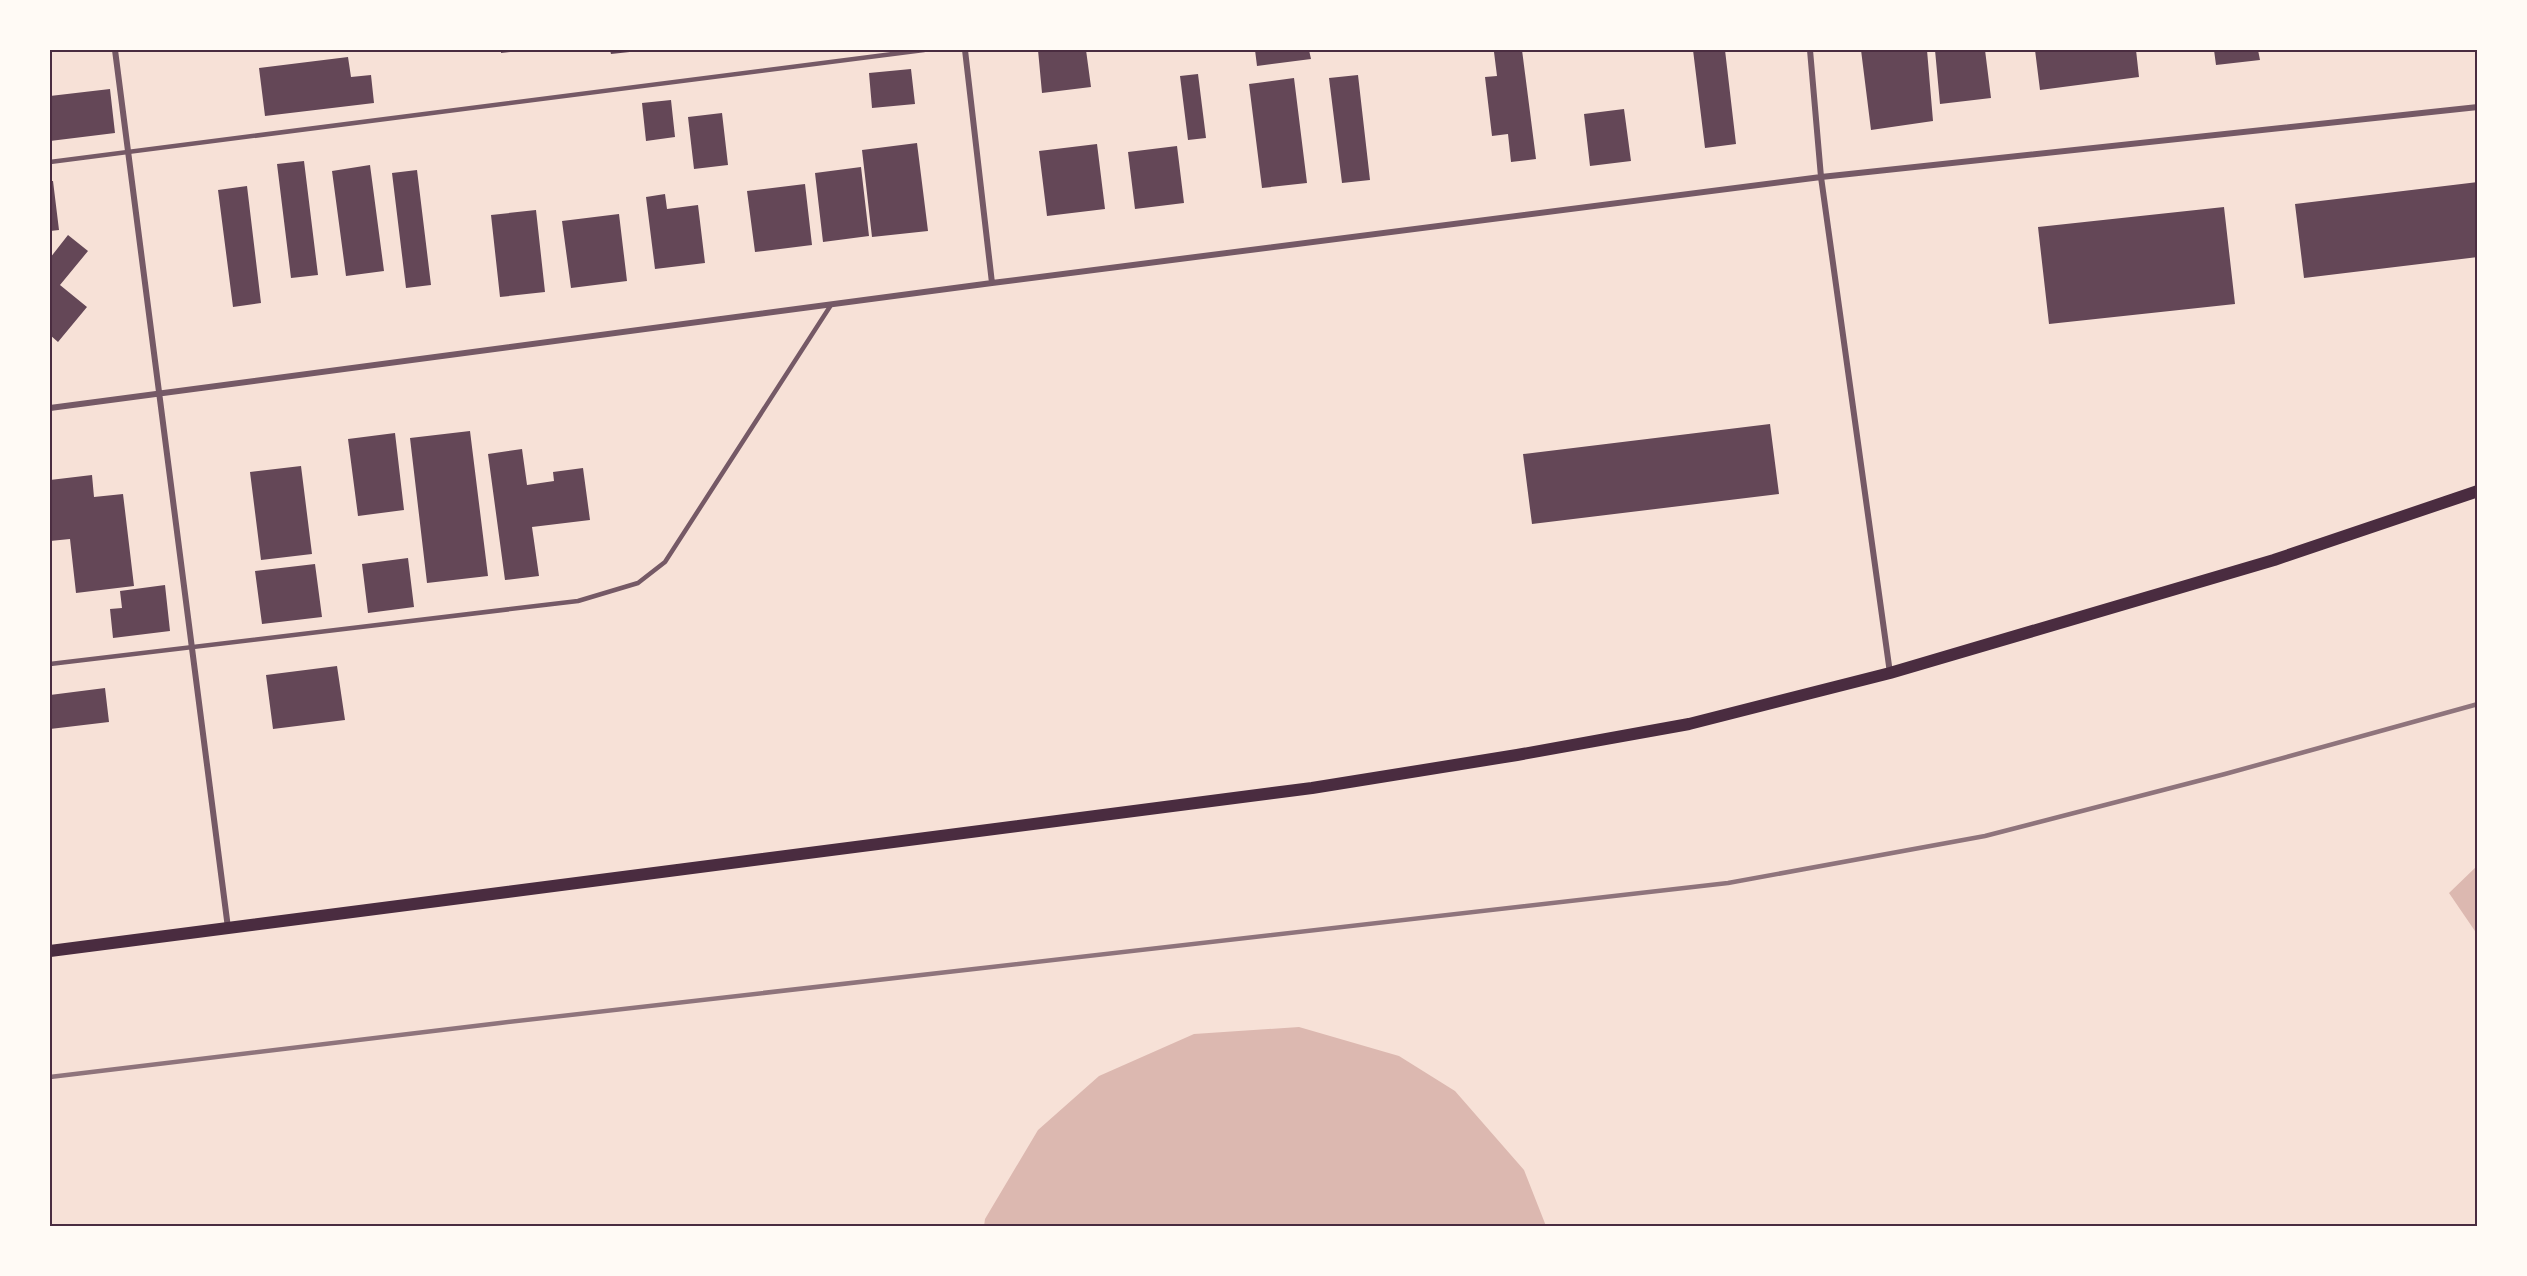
<svg xmlns="http://www.w3.org/2000/svg" width="2527" height="1276" font-family="'Sofia Sans Condensed',sans-serif">
	<rect width="100%" height="100%" fill="#f7e1d7"/>
	<path fill="#dcb8b0" d="M2477,866V934L2449,893Z
		M1299,1027L1399,1056L1455,1091L1524,1170L1546,1226H984L985,1219L1038,1130L1099,1076L1194,1034Z"/>
	<path fill="#644757" d="M501,50H519V51L501,53Z
		M610,50H639V51L611,54Z
		M1038,50H1086L1091,87L1042,93Z
		M1255,50H1309L1311,59L1257,66Z
		M1522,50L1536,159L1511,162L1508,134L1492,136L1485,77L1497,76L1494,52Z
		M1693,50H1725L1736,144L1705,148Z
		M1861,50H1927L1933,121L1871,130Z
		M1935,50H1985L1991,98L1940,104Z
		M2035,50H2136L2139,77L2040,90Z
		M2214,50H2258L2260,60L2216,65Z
		M348,57L351,77L371,75L374,103L265,116L259,68Z
		M911,69L915,104L872,108L869,73Z
		M1198,74L1206,138L1188,140L1180,76Z
		M1358,75L1370,180L1342,183L1329,78Z
		M1294,78L1307,183L1262,188L1249,84Z
		M110,89L115,133L50,141V96Z
		M671,100L675,137L646,141L642,103Z
		M1624,109L1631,161L1590,166L1584,114Z
		M722,113L728,165L694,169L688,117Z
		M917,143L928,231L872,237L862,150Z
		M1097,144L1105,209L1047,216L1039,151Z
		M1177,146L1184,203L1135,209L1128,152Z
		M304,161L318,275L291,278L277,164Z
		M370,165L384,271L346,276L332,171Z
		M861,167L869,236L823,242L815,173Z
		M417,170L431,285L406,288L392,173Z
		M50,181H53L59,230L50,231Z
		M2478,182V257L2304,278L2295,204Z
		M805,184L812,245L755,252L747,191Z
		M247,186L261,303L233,307L218,190Z
		M665,194L667,209L698,205L705,263L655,269L646,197Z
		M2224,207L2235,304L2049,324L2038,227Z
		M536,210L545,292L500,297L491,215Z
		M619,214L627,281L571,288L562,221Z
		M68,235L88,251L60,285L87,307L58,342L50,335V258Z
		M1770,424L1779,494L1532,524L1523,454Z
		M470,431L488,576L427,583L410,438Z
		M395,433L404,510L358,516L348,439Z
		M522,449L527,485L554,481L553,472L583,468L590,520L532,527L539,576L505,580L488,454Z
		M301,466L312,554L261,560L250,472Z
		M92,475L94,497L123,494L134,586L76,593L70,539L50,541V480Z
		M408,558L414,607L368,613L362,564Z
		M315,564L322,617L262,624L255,571Z
		M165,585L170,631L113,638L110,609L122,608L120,591Z
		M337,666L345,720L273,729L266,675Z
		M105,688L109,722L50,729V695Z"/>
	<g fill="none" stroke-linecap="round" stroke-linejoin="round">
		<path stroke="#755966" stroke-width="4.5" d="M50,162L924,50
			M50,664L578,601L638,583L665,562L831,305"/>
		<path stroke="#755966" stroke-width="6" d="M115,50L228,928
			M965,50L992,283
			M1810,50L1821,177L1890,673
			M50,408L992,283L1821,177L2478,107"/>
		<path stroke="#4a2c40" stroke-width="12" d="M50,951L1312,788L1517,755L1689,724L1890,673L2274,560L2478,491"/>
		<path stroke="#8f747c" stroke-width="4.5" d="M50,1077L500,1023L1728,883L1985,836L2225,774L2478,704"/>
	</g>
	<rect width="2527" height="1276" fill="none" stroke="#fffaf5" stroke-width="102"/>
	<rect x="51" y="51" width="2425" height="1174" fill="none" stroke="#4a2c40" stroke-width="2"/>
</svg>
